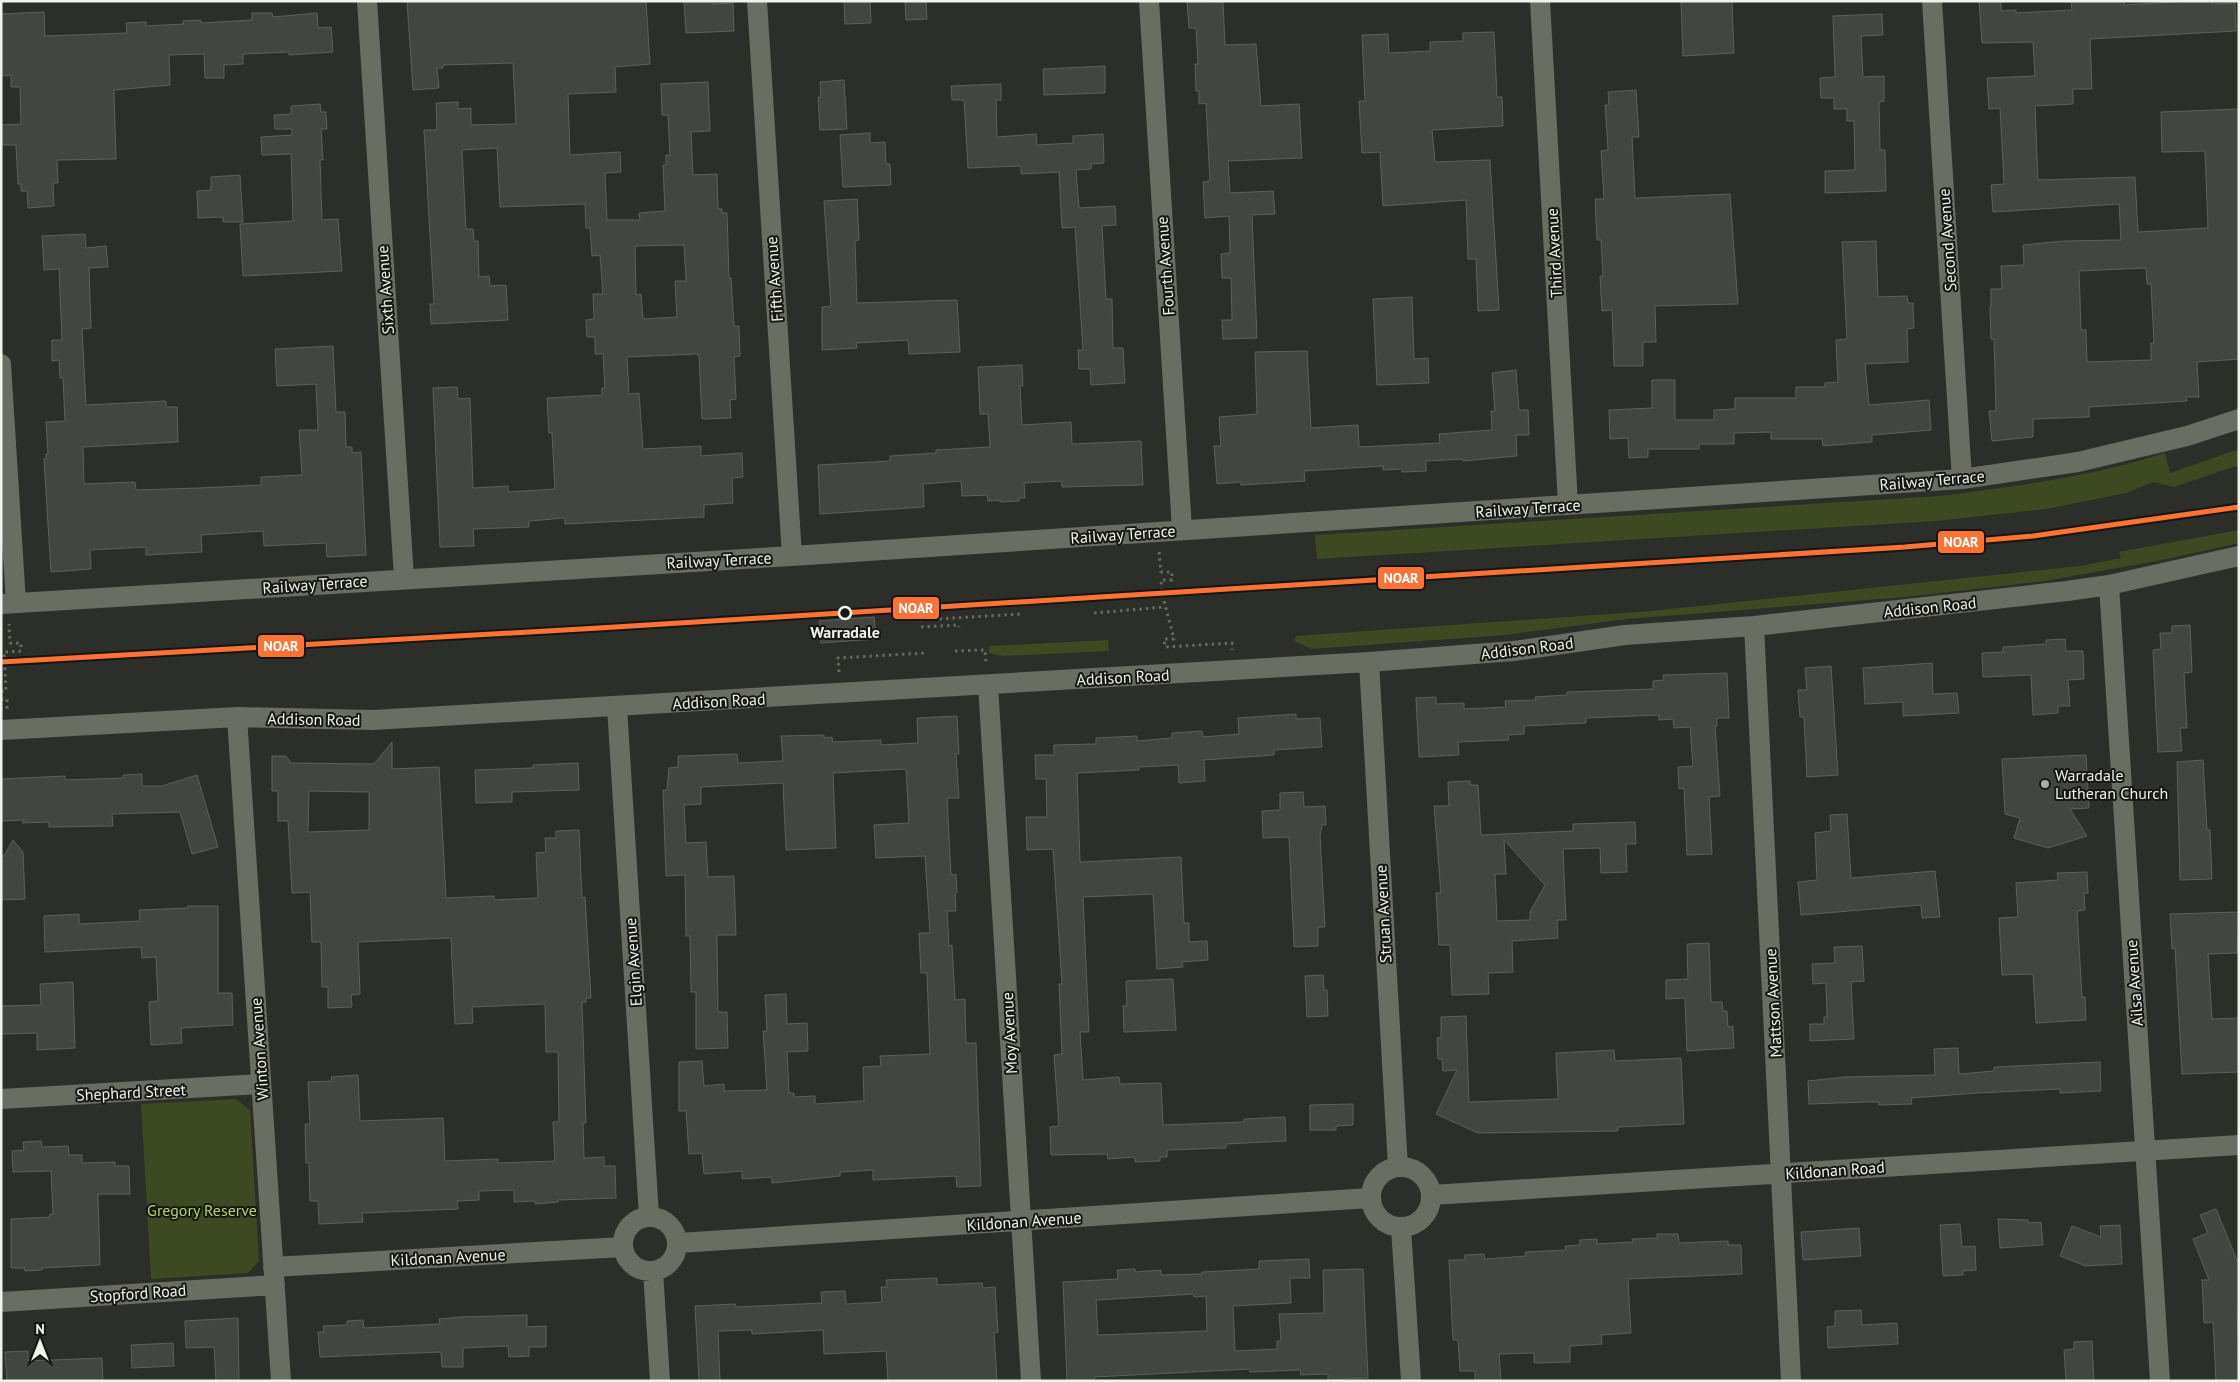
<svg xmlns="http://www.w3.org/2000/svg" width="2240" height="1382" font-family="'PT Sans',sans-serif">
	<rect width="100%" height="100%" fill="#2c2e29"/>
	<path fill="#3d4920" d="M2239,449V465L2174,487L2154,482L2126,493L2046,509L1937,521L1317,559L1315,535L1940,496C2016,486 2091,477 2165,453L2170,473Z
		M2239,530V543L2167,559L2045,581L1905,597L1627,619L1506,635L1311,649L1294,641L1296,636L1651,611L2080,566L2121,558L2119,552Z
		M1108,640L1109,651L1003,656L989,653V646Z
		M236,1099L250,1110L259,1261L248,1273L151,1279L141,1104Z"/>
	<path fill="#434541" stroke="#5f605c" fill-rule="evenodd" d="M407,1H646L650,64L615,67L616,92L568,94L570,155L620,152L621,172L605,173L607,220H640L639,213L665,211L663,165H666V155H670L668,115H662L661,84L708,82L710,131L691,132L693,175L717,174L718,209H722V213H727L729,278H731L734,326H739L740,356L734,357L736,399L730,400L731,418L702,419L699,356L697,354L627,357L629,394L639,393L643,449L701,446V456L742,453L743,477L732,478L733,503L704,505V517L565,524V518L529,521V527L473,529L474,546L440,547L433,388L457,387L458,399L470,398L473,488L508,486V492L555,489L552,433H549L547,398L602,395V388H605L603,354H595V337H587L586,320L594,319L593,294H603L600,255L592,256L590,228H586L585,204L500,207L497,148L462,150L466,229H473L474,241H478L479,277L489,276L490,286L506,285L508,320L431,324L430,304H434L424,130H437L436,103L458,102V109L471,108V125L516,124L513,63L443,65V68H437L439,88L413,90ZM684,245L686,281H675L677,317L643,319L641,294L636,295L635,246Z
		M684,1H713V4L733,3L734,31L686,33Z
		M844,1H870L871,23L845,24Z
		M905,1H926L927,19L906,20Z
		M1187,1L1223,2L1225,45L1256,44L1261,106L1299,104L1302,158L1228,161L1230,193L1273,191L1275,214L1252,215L1257,338L1223,339L1222,320H1232L1231,278H1222L1221,254L1230,253L1229,216L1205,218L1203,182L1210,181L1206,103L1199,104V91H1196L1195,64H1198L1196,28H1189Z
		M1681,1H1732L1734,53L1683,56Z
		M1979,1H2001V11L2016,10V13L2072,10L2071,1H2124V5L2189,1H2212V4L2235,3L2236,31L2090,39L2092,89H2073V104L2035,106L2038,180L2135,177L2138,232L2208,228L2205,151L2162,152L2161,112L2239,109V359L2197,362L2199,397H2186L2187,401L2089,407V417L2033,419V437L1992,441L1989,411H1996L1994,339H1991L1990,307H1991V289H2002L2001,266L2024,265L2023,245L2063,241L2121,240L2119,204L1993,212L1991,185L2004,184L2000,108L1989,109L1987,78L2035,76L2033,42L1982,43ZM2146,268L2147,284H2151L2154,343H2151V360L2087,362L2086,330H2081L2079,271Z
		M44,12L45,36L127,33L126,23L146,22V26L183,24V21L201,20V23L252,20V13H272L273,17L317,13L318,28L331,27L333,52L289,55V52L243,54V64L224,65V78H205L204,54L169,55L170,85L114,90L116,159L57,160L58,183H53L54,206L28,208L27,191H21V184H18L16,145H1V125L21,124L20,87H11V75L1,76V14Z
		M1882,14L1883,35L1861,36L1863,77L1884,76V101L1879,102L1880,150H1885L1886,191L1825,193V171L1855,170L1854,121H1847V109H1834V98H1821L1820,78L1835,77L1833,16Z
		M1494,32L1497,97H1502L1503,126L1432,130L1435,162L1490,160L1499,310L1478,311L1476,259H1468L1466,200L1383,206L1380,152L1362,153L1359,101H1365L1362,35L1388,34L1389,53L1430,51V42L1463,41V33Z
		M1105,66V93L1044,95L1043,69Z
		M844,80L847,129L820,130L818,97H821L820,82Z
		M1001,84V100H996L997,137L1036,134L1037,145L1073,143V136L1103,134L1104,163L1091,164V169L1076,170L1079,208L1115,206L1116,225L1102,226L1106,299H1112L1113,348H1123L1125,383L1091,385L1090,369H1079L1078,350H1083L1075,227L1062,228L1059,172L1021,174V166L968,168L964,100H952L951,86Z
		M1636,90L1639,137H1632L1635,198L1730,194L1738,304L1655,306L1656,342H1643V366H1614L1612,310L1602,311L1600,276H1603L1601,240H1597L1595,199H1604L1601,151L1608,150L1605,105H1609L1608,92Z
		M320,104L321,112H326L327,129H321L323,160H320L322,220L338,219L342,271L243,276L240,224L293,221L291,154L262,155L261,137L292,135V129H275L274,115L291,114V106Z
		M870,133V143L885,142L886,164H890L891,185L843,187L840,135Z
		M240,175L243,222H223V217L198,218L197,191L211,190V177Z
		M857,199L859,240L855,241L857,303L957,300L960,352L909,354L908,340L856,343L857,348L822,350V307L831,306L824,201Z
		M85,234L86,248L106,246L108,267L89,268L91,328L82,329L86,405L166,401V407H177L178,442L83,447L84,484L135,482L136,490L199,488L261,485V477L302,475L299,430H318L316,384L277,386L275,349L333,346L336,412H345L346,447H352V453L361,452L366,555L327,557L326,543L264,546L263,531L201,535L202,552L146,555V547L90,550L91,569L51,572L44,459H46V454H48L46,422L65,421L63,378H60L59,360L52,361V340H62L59,269L44,270L42,236Z
		M1876,241L1878,297L1907,296L1908,303H1913L1914,328L1907,329L1908,362L1865,364L1869,405L1929,400L1931,430L1872,435V442L1823,446L1822,439H1771V432L1734,433V444H1699V449H1648V457L1629,458L1628,438L1610,439L1609,410L1652,408V380H1675V420H1714V410L1735,409V398H1796V387H1825V383L1838,382L1836,340L1847,339L1842,242Z
		M1412,297L1414,359L1428,358L1429,383L1377,385L1373,299Z
		M1307,351L1311,428L1358,425L1359,447L1440,443L1439,434L1492,430L1491,411H1495L1492,373L1516,370L1519,410H1528L1529,435H1516L1517,456L1463,461L1462,459L1426,461V471L1402,472V469L1383,470V466L1304,471L1305,481L1241,485V482L1217,484L1214,446H1221L1219,417L1257,414L1255,352Z
		M1022,365L1023,386H1020L1022,425L1071,422L1072,444L1141,441L1143,485L1062,487V481L1024,483L1025,498H1019V501L1000,502V500L988,501L987,495L962,496L961,481L923,484L924,507L820,514L818,465L890,461V456L936,453V450L990,447L988,414H980L978,367Z
		M874,617L876,639L821,643L819,621Z
		M2190,625L2192,672L2184,673L2187,728H2180L2182,751L2158,752L2153,650L2161,649L2160,633H2172V626Z
		M2065,639L2066,651H2083L2084,679L2068,680L2070,706H2058V713L2033,715L2031,675L1983,677L1982,653L2003,652V647L2046,644V640Z
		M1932,663L1933,694L1957,693L1959,713L1903,716V702L1865,704L1863,668Z
		M1831,666L1838,775L1807,777L1804,717H1800L1798,690H1807L1805,668Z
		M1727,673L1729,718H1717V726H1715L1720,796L1709,797L1712,854L1687,855L1684,788L1679,789L1678,767L1693,766L1690,727L1674,728L1673,719L1659,720V715L1586,718V723L1524,726V734L1508,735L1509,740L1458,742L1459,755L1419,757L1416,698L1436,697V704L1464,703V709L1506,707L1505,701L1536,700L1535,697L1567,695V692L1653,689V681L1664,680L1663,675Z
		M1296,714V719L1320,718L1322,747L1274,750V755L1204,760L1205,781L1179,783L1178,765L1139,767V770L1077,773L1080,862L1181,857L1184,923H1189V942L1207,941L1208,960L1182,962L1183,967L1157,969L1153,894L1083,897L1089,1032H1080L1083,1080L1119,1077L1120,1084L1161,1083L1163,1125L1244,1122V1119L1285,1117L1286,1141L1226,1144V1148L1167,1150V1157H1160V1161L1135,1162V1157L1108,1159L1107,1154L1051,1155L1050,1127L1059,1126L1054,1055L1062,1054L1059,984H1062L1053,849L1027,850L1026,817H1047L1046,779H1036L1035,755H1054V745L1096,744V738L1137,736V741L1172,738V733L1202,731L1203,737L1239,734L1238,718Z
		M957,716L959,754H956L959,798H947L951,875L956,874L957,892L955,893L956,911H947L949,946L952,945L955,1000L965,999L966,1043H976L981,1186L957,1187L956,1176L873,1180V1170L840,1172V1176L772,1183V1177L742,1179V1171L704,1174L702,1153L689,1154L686,1111H679V1062L702,1061L704,1086L724,1084V1091L767,1090L763,1031H767L765,995L786,994L787,1024L807,1023L808,1051L787,1052L789,1093H794V1097L815,1096V1104L864,1101L863,1067L881,1066L880,1056L930,1054L927,973H921L919,933H930L925,856L876,858L874,825L909,823L906,769L833,773L836,848L786,850L783,783L701,787V804L684,805L686,843L706,842L708,877L734,876L736,935H717L718,1012H727L728,1048L696,1049V992H691L690,936H686L685,875L666,876L663,790H667L669,768L678,767V756L737,754L738,763L783,761L781,736L824,735V738L832,737L833,742L881,740V745L918,743L917,718Z
		M392,742V769L439,767L446,898L494,896V900L538,898L536,853L546,852L545,838H556V831L579,830L582,898L585,897L591,998H586V1002H582L586,1123H583L584,1158L604,1157V1166H615L616,1198L558,1200V1202L535,1204V1201L514,1202V1190L479,1191V1200L457,1201L458,1209L362,1213L363,1222L319,1224L318,1201H310L309,1163H306L305,1124H310L308,1082L332,1081L331,1077L358,1075L360,1121L443,1118L445,1161L498,1159V1163L555,1161L553,1122H559L558,1052H546L545,1004L472,1007L473,1023L455,1024L451,938L358,942L360,994L351,995L352,1007L328,1008V987H322L321,942H312L310,892L292,893L288,821H278V791H272V756H286L291,763L374,764ZM309,791L369,792V830L308,832Z
		M2086,755L2089,808L2070,809L2087,836L2048,848L2014,838L2020,818L2005,814L2002,759Z
		M2203,760L2207,830H2210L2212,879L2180,880L2177,762Z
		M578,763L579,790L512,792V802L476,803L475,770L533,768V765Z
		M142,774V786H162L197,775L218,847L192,854L180,812L112,814L113,826L49,827V822L22,823L24,820L1,821V779L65,776V780L123,778V775Z
		M1470,781V785H1478L1481,835L1573,831V824L1635,822L1636,844H1626L1627,872L1601,873L1600,848L1563,849L1566,920H1557L1558,938L1512,941L1513,972L1488,973L1489,994L1452,995L1450,945H1439L1436,893H1441L1434,806H1449L1448,782ZM1504,840L1545,885L1530,912V920L1497,921L1495,874H1506Z
		M1303,792L1304,807L1325,806L1326,825H1322L1320,836L1325,927H1318V946L1294,947L1289,837L1263,838L1262,811L1280,810V793Z
		M1847,814L1851,878L1935,871L1940,917L1922,918L1921,905L1801,915L1798,882L1817,880L1815,833L1831,831L1830,815Z
		M13,840L23,852L25,899L1,900V856H4Z
		M2087,872L2088,893H2084L2085,910L2077,911L2082,997H2085L2086,1020L2036,1023L2033,974L2002,975L1999,918L2018,917L2016,883L2058,880L2057,873Z
		M188,906H218V993H232L233,1025L181,1028L182,1043L151,1045L149,1002L158,1001L156,957L142,958L141,947L45,952L44,916L79,914V924L140,921L139,910L188,908Z
		M2239,912L2237,953L2208,954L2212,1019L2239,1018V1072L2182,1074L2175,948L2172,949L2170,914Z
		M1709,943L1711,1002H1722L1723,1011H1727L1728,1027L1733,1026L1734,1048L1687,1051L1685,998L1666,999V980L1688,979L1687,944Z
		M1862,946L1864,981L1851,982L1854,1039L1810,1041V1024H1824V1017H1827L1826,983L1813,984L1812,964L1835,963L1834,947Z
		M1323,975L1324,990H1327L1328,1016L1307,1017L1305,976Z
		M1173,979L1176,1030L1124,1032L1123,1006H1127L1126,981Z
		M73,982L75,1048L37,1050V1033L1,1034V1006L41,1005L40,984Z
		M1466,1016L1469,1102L1558,1099L1556,1053L1614,1050L1615,1061L1681,1058L1684,1124L1618,1127V1131L1478,1133L1436,1114L1457,1070L1443,1071L1442,1059H1438L1437,1038L1441,1037V1017Z
		M1958,1048L1959,1074L1994,1071V1067L2100,1062L2101,1091L2060,1093V1089L1978,1093L1911,1098L1912,1104L1879,1105V1102H1867L1809,1104L1808,1081L1845,1077L1935,1075L1934,1049Z
		M1353,1104V1125L1336,1126V1130H1310V1105Z
		M41,1141L42,1147L68,1146L69,1155H82V1163L115,1162V1166H129L130,1194H98L100,1265L42,1268V1270L25,1271L24,1268H11V1219L50,1217V1214H53L51,1171L13,1172L12,1151L24,1150L23,1142Z
		M2216,1209L2239,1265V1309H2237L2239,1381H2216L2213,1322L2204,1323L2202,1280H2209L2193,1239L2208,1233L2200,1215Z
		M1998,1219L2028,1220V1223L2041,1222L2043,1245L2000,1248Z
		M1960,1224L1962,1247L1975,1246L1976,1270L1963,1271V1275L1943,1276L1940,1225Z
		M2120,1225L2122,1264L2086,1266L2060,1256L2072,1226L2101,1237L2100,1226Z
		M1859,1228L1861,1256L1803,1260L1801,1232Z
		M1657,1234H1678L1679,1243L1728,1241V1245H1741L1742,1274L1628,1279L1631,1333L1601,1335L1602,1344L1570,1346V1362L1534,1363V1353L1499,1354L1501,1381H1475V1371H1460L1458,1340H1453L1449,1260H1465V1255L1484,1254L1485,1259L1526,1256L1525,1252L1566,1250L1565,1246L1580,1245V1240L1597,1239V1244L1633,1242L1632,1239L1657,1238Z
		M1309,1259L1310,1278H1290L1291,1303L1233,1306L1235,1351L1277,1349V1341H1281L1279,1314L1324,1313L1323,1270L1363,1269L1368,1378L1328,1380V1374L1301,1375L1300,1370L1250,1372V1369L1094,1377V1381H1067L1063,1282L1118,1279L1117,1270L1135,1269V1272L1161,1270V1275L1202,1274V1272L1259,1269V1261ZM1193,1294L1194,1297L1206,1296L1207,1331L1098,1335L1096,1300Z
		M937,1278V1285L982,1283L983,1288L995,1287L998,1332L994,1333L997,1381H888L886,1351L824,1354L823,1330L752,1334V1330L718,1331L720,1381H699L695,1306L735,1304L736,1307L822,1303L821,1292L845,1291L846,1304L882,1302L881,1287H887L886,1280Z
		M1861,1310L1862,1325L1897,1323L1898,1344L1828,1348L1827,1327L1835,1326V1311Z
		M527,1315V1327L546,1326V1347H529V1356L509,1357L508,1346L463,1348V1367H442L441,1352L320,1357L318,1332H324L323,1326L347,1325V1321L363,1320L364,1328L440,1324L439,1319L462,1317Z
		M238,1318L239,1381H216L214,1347L186,1348L185,1321Z
		M2092,1341L2094,1381H2066L2064,1350L2074,1349V1342Z
		M173,1343L174,1366L132,1368L131,1345Z
		M28,1351V1361L102,1358L103,1381H7L5,1352Z"/>
	<g fill="none" stroke-linecap="round" stroke-linejoin="round">
		<path stroke="#676a61" stroke-width="3" stroke-dasharray="2.5 4" stroke-linecap="butt" d="M1159,552L1161,572H1172V580H1161L1162,593L1174,639H1164L1165,647L1232,643V650
			M1094,613L1165,607
			M920,620L1021,614
			M921,627L959,625V627
			M955,651L985,650L986,664
			M839,672L838,658L926,653
			M1,691H6L4,652L21,651V643H10L9,624
			M1,699H7V709"/>
		<path stroke="#696d62" stroke-width="20" d="M367,1L404,578
			M757,1L792,556
			M1149,1L1182,530
			M1540,1L1568,505
			M1932,1L1962,479
			M1,364L16,603
			M2109,585L2160,1381
			M1,604L792,556L1962,479L2078,462L2187,436L2239,419
			M1754,626L1791,1381
			M1369,662L1398,1167
			M988,685L1031,1381
			M617,707L649,1216
			M237,717L281,1381
			M1,730L237,717L373,720L1369,662L1514,651L1625,635L1754,626L2067,591L2109,585L2239,556
			M1,1099L261,1084
			M1371 1197a30 30 0 1 1 60 0a30 30 0 1 1-60 0Z
			M1431,1195L2239,1145
			M623 1244a27 27 0 1 1 54 0a27 27 0 1 1-54 0Z
			M1401,1228L1411,1381
			M678,1243L1370,1198
			M273,1267L623,1247
			M653,1271L660,1381
			M1,1302L275,1285"/>
		<g stroke="#161713" stroke-width="9">
			<path id="rail-1" d="M1,662L599,628L1905,547L2033,536L2239,507"/>
		</g>
		<use href="#rail-1" stroke="#fe7333" stroke-width="5"/>
	</g>
	<circle fill="#161713" stroke="#f0f2ec" stroke-width="2.5" cx="845" cy="613" r="6"/>
	<circle fill="#abada8" stroke="#161713" stroke-width="2" cx="2045" cy="784" r="5"/>
	<g text-anchor="middle" dominant-baseline="central" stroke-width="4" stroke-linejoin="round" paint-order="stroke">
		<g font-size="16" fill="#f0f2ec" stroke="#161713">
			<text transform="translate(1947 240) rotate(-94)">Second Avenue</text>
			<text transform="translate(1554 253) rotate(-93)">Third Avenue</text>
			<text transform="translate(1165 266) rotate(-94)">Fourth Avenue</text>
			<text transform="translate(774 279) rotate(-94)">Fifth Avenue</text>
			<text transform="translate(385 290) rotate(-94)">Sixth Avenue</text>
			<text transform="translate(1932 480) rotate(-5)">Railway Terrace</text>
			<text transform="translate(1528 508) rotate(-4)">Railway Terrace</text>
			<text transform="translate(1123 534) rotate(-4)">Railway Terrace</text>
			<text transform="translate(719 560) rotate(-3)">Railway Terrace</text>
			<text transform="translate(315 584) rotate(-4)">Railway Terrace</text>
			<text transform="translate(1930 607) rotate(-6)">Addison Road</text>
			<text transform="translate(1527 648) rotate(-7)">Addison Road</text>
			<text transform="translate(1123 677) rotate(-3)">Addison Road</text>
			<text transform="translate(719 701) rotate(-3)">Addison Road</text>
			<text transform="translate(314 719) rotate(1)">Addison Road</text>
			<text transform="translate(1383 914) rotate(-93)">Struan Avenue</text>
			<text transform="translate(633 962) rotate(-94)">Elgin Avenue</text>
			<text transform="translate(2134 983) rotate(-94)">Ailsa Avenue</text>
			<text transform="translate(1773 1003) rotate(-93)">Mattson Avenue</text>
			<text transform="translate(1009 1033) rotate(-93)">Moy Avenue</text>
			<text transform="translate(259 1049) rotate(-94)">Winton Avenue</text>
			<text transform="translate(131 1092) rotate(-3)">Shephard Street</text>
			<text transform="translate(1835 1170) rotate(-4)">Kildonan Road</text>
			<text transform="translate(1024 1221) rotate(-4)">Kildonan Avenue</text>
			<text transform="translate(448 1257) rotate(-3)">Kildonan Avenue</text>
			<text transform="translate(138 1293) rotate(-4)">Stopford Road</text>
		</g>
		<g font-size="16" font-weight="bold" fill="#f0f2ec" stroke="#161713">
			<text x="845" y="632">Warradale</text>
		</g>
		<g font-size="16" fill="#f0f2ec" stroke="#161713" text-anchor="start">
			<text x="2055" y="775">Warradale<tspan x="2055" dy="18">Lutheran Church</tspan></text>
		</g>
		<g font-size="16" fill="#b5d765" stroke="#161713">
			<text x="202" y="1210">Gregory Reserve</text>
		</g>
	</g>
	<g stroke="#161713" stroke-width="2">
		<rect x="1937" y="530" width="48" height="24" rx="5" fill="#fe7333"/>
		<rect x="1377" y="566" width="48" height="24" rx="5" fill="#fe7333"/>
		<rect x="892" y="596" width="48" height="24" rx="5" fill="#fe7333"/>
		<rect x="257" y="634" width="48" height="24" rx="5" fill="#fe7333"/>
	</g>
	<g font-size="14" text-anchor="middle" font-weight="bold" fill="#fff">
		<text x="1961" y="547">NOAR</text>
		<text x="1401" y="583">NOAR</text>
		<text x="916" y="613">NOAR</text>
		<text x="281" y="651">NOAR</text>
	</g>
	<rect width="2240" height="1382" fill="none" stroke="#f0f2ec" stroke-width="5"/>
	<g transform="translate(40 1342)" stroke="#161713" stroke-width="4" paint-order="stroke">
	<path d="M0-4L9 19L0 12L-9 19Z" fill="#f0f2ec"/>
	<text y="-8" font-size="14" font-weight="bold" text-anchor="middle" fill="#f0f2ec">N</text>
	</g>
</svg>
